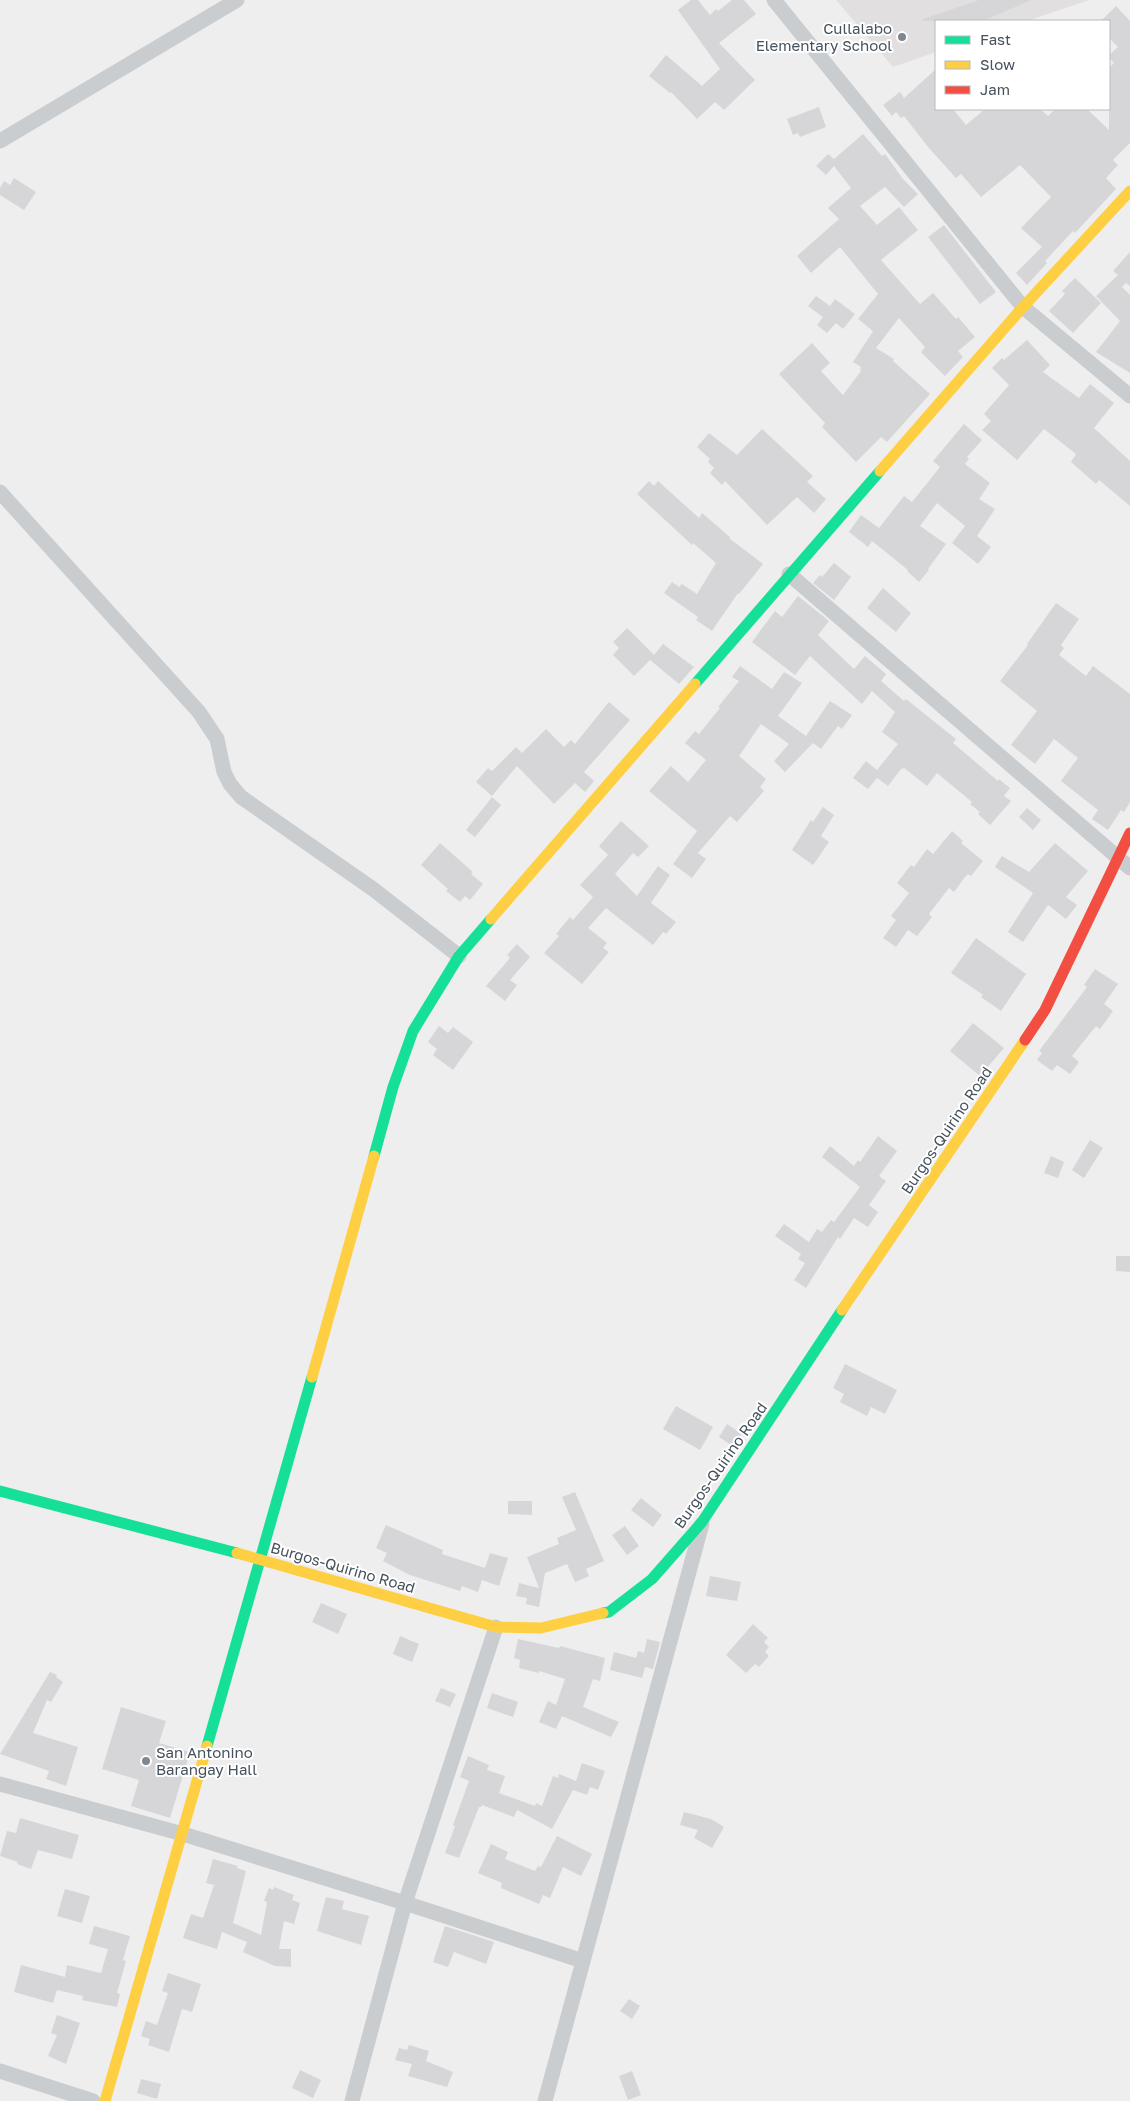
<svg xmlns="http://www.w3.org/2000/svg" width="1130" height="2101" font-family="'Golos Text',sans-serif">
	<rect width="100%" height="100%" fill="#efeeee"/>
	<path fill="#e1dfe0" d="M836,0H1089L1027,21H936V52L893,67Z"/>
	<path fill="#d6d6d9" d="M691,0H698L710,15L716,9L718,11L732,0H744L756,14L719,43L755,80L724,110L715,102L697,119L671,92L670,93L649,76L666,55L702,86L720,69L678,10Z
		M979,0H1031L983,21H923V19Z
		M1116,6L1130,21V143L1113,160L1118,165L1106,178L1116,189L1075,233L1073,231L1045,261L1047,263L1027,285L1016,273L1042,247L1021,228L1051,197L1020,165L981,197L961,174L956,178L928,147L904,116L901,118L896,112L892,116L883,105L900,92L904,98L936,69V109H953L966,125L985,109H1040L1048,116L1055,109H1087L1109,130V68L1114,63L1109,58V55L1118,47L1109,38V21L1102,20Z
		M819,107L826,127L800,137L798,133L793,135L787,119Z
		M863,134L882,156L885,154L903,179L918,194L904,207L885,187L860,206L877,225L899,207L918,230L881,260L920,304L933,293L956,319L958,317L975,337L958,351L963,357L945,376L921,352L925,347L899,318L876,348L894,359L893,361L930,394L887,442L881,437L856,462L822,427L825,423L779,374L812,343L830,363L821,371L843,395L861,371L860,370L861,367L853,362L873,331L858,319L878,294L840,247L811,273L797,256L839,219L828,208L851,188L834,166L826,175L816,166L828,154L834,159Z
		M14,178L36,192L24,210L0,195V188L4,181L10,185Z
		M944,225L996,292L980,304L928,237Z
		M1130,252V286L1126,283L1122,287L1130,295V373L1096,352L1120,321L1096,296L1118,275L1113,271Z
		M1075,278L1101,303L1073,333L1049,311L1065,294L1062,291Z
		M816,296L830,306L835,299L855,314L843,329L836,323L827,333L817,325L823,317L808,306Z
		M1027,340L1050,365L1043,372L1079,398L1090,384L1114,403L1094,428L1130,461V506L1099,480L1096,484L1071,462L1076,454L1044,429L1017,460L982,430L991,421L984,414L1009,385L992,368L1002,358L1004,360Z
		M964,424L982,440L967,457L969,459L965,464L990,483L979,499L995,509L977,536L991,547L978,564L952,543L965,526L937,503L920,526L946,544L928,569L929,570L919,582L907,571L908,570L872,541L868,547L849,532L861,515L879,528L904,496L912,502L940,467L933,461Z
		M762,429L813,476L807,482L826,499L814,513L797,497L767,525L725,481L722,485L710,473L714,468L708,462L710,459L697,447L709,433L737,455Z
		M649,481L654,486L658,481L699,518L702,513L730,537L729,538L763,564L739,594L738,593L712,631L696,620L698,617L664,593L672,582L679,587L682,584L697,594L716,563L693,543L692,545L637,494Z
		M834,563L851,577L834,600L813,583L820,575L822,577Z
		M883,588L911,613L896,632L867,608Z
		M798,596L829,621L818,635L854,669L865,656L886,674L881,681L904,701L906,699L956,739L953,743L998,781L999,779L1010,788L1004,796L1011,801L990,825L978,814L980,812L970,804L972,802L937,773L927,786L904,768L901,769L888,786L877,778L868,789L853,778L866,761L877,770L898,744L882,732L895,712L872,691L862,704L810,656L795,675L752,642L775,611L782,617Z
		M1056,603L1079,619L1061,645L1064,648L1059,655L1086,676L1093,666L1130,694V802L1124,812L1121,810L1108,830L1092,819L1098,810L1061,781L1078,758L1054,739L1035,764L1011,745L1037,711L1000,681L1028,645L1027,644Z
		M627,628L654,655L663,644L694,667L679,684L650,660L634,676L613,655L619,648L613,642Z
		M740,666L772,689L784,672L802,683L778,716L806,736L830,701L852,715L842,729L838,726L821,749L813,743L785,772L774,761L789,744L761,724L739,756L766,779L760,787L764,791L737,822L730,816L698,853L706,859L692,878L673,864L697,831L649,791L671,766L688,782L706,760L685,743L695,731L699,734L720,708L718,707L739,681L732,677Z
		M609,702L630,720L584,772L594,781L585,792L575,783L554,804L517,766L492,796L476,782L488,768L492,771L516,747L522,753L546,729L564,747L571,740L575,744Z
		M492,797L501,805L475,837L466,830Z
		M823,807L834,815L821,836L829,842L813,865L792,850L811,820L813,822Z
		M1027,808L1041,820L1033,830L1019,817Z
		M621,821L649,846L638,857L633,853L615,874L637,896L658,866L670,875L651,903L676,922L666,934L663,932L653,945L606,908L588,928L607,943L603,948L609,952L582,984L544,953L559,936L556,934L570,917L573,920L593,897L580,885L608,855L599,846Z
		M952,831L963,841L961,843L983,861L971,876L968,874L965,877L954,892L949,888L929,914L932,917L917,936L908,930L896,947L883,938L896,920L891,916L909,893L897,883L911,865L914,867L927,849L933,854Z
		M440,843L473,872L471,874L483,884L470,900L465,896L460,902L446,891L448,889L421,865Z
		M1055,843L1088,871L1066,897L1077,905L1066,919L1048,905L1023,942L1008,932L1033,893L995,867L1002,856L1029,872Z
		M976,938L1026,974L1001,1011L981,997L983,995L951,973Z
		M517,944L530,957L510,980L517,985L505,1001L486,986L510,958L507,955Z
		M1095,969L1118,984L1104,1004L1113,1011L1100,1029L1096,1026L1072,1056L1079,1062L1070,1074L1057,1065L1052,1071L1037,1060L1042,1053L1039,1051L1087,987L1084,985Z
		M973,1023L1004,1048L980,1076L950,1051Z
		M439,1026L448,1033L453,1027L473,1042L453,1070L433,1055L437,1049L428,1042Z
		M878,1136L897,1151L879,1176L886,1181L869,1205L878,1212L868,1227L854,1218L840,1239L838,1237L806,1288L794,1280L805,1263L798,1259L801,1254L775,1236L784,1224L809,1242L817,1229L822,1232L831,1220L834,1222L860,1187L822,1157L830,1146L854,1166L858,1160L860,1162Z
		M1090,1140L1103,1148L1084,1178L1072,1170Z
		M1051,1156L1064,1162L1058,1178L1044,1173Z
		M1116,1256H1130V1272L1116,1271Z
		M845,1364L897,1390L885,1414L871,1407L867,1416L840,1402L844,1394L833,1388Z
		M676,1406L713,1427L700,1450L663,1429Z
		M727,1424L742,1434L734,1447L719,1437Z
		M575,1492L604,1561L586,1569L589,1576L575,1582L567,1564L545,1573L539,1607L526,1604L527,1598L516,1596L519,1583L539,1588L527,1557L559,1544L557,1538L576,1530L562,1497Z
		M641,1498L662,1515L653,1527L631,1510Z
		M508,1501H532V1515L508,1514Z
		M386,1525L443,1550L442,1554L485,1568L490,1553L508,1558L499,1586L482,1580L478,1592L462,1586L460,1591L410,1575L383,1561L387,1553L376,1548Z
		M625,1526L639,1546L627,1555L612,1535Z
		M710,1576L741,1582L737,1601L706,1596Z
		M321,1603L347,1614L338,1634L312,1622Z
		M753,1624L768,1638L764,1642L769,1647L765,1652L769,1656L759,1667L755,1664L746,1673L726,1655Z
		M400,1636L419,1644L412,1662L393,1654Z
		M518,1639L559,1648L560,1646L605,1658L600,1681L593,1679L583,1707L619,1722L611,1737L562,1716L556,1729L539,1722L548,1701L556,1705L565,1679L539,1671V1673L519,1668L520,1660L514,1658Z
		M647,1639L660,1642L653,1669L645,1667L642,1678L610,1670L614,1652L636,1658L638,1651L644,1653Z
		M50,1672L57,1675L56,1677L63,1682L51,1702L47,1700L33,1733L78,1747L66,1786L46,1779L49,1771L0,1754Z
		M441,1688L456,1694L450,1707L435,1701Z
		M492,1693L518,1702L513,1717L487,1708Z
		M121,1707L166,1721L159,1743L190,1752L170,1818L131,1806L139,1780L102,1769Z
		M468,1756L489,1765L487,1770L505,1776L499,1793L535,1806L536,1803L542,1806L553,1776L558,1778L559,1774L576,1781L582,1763L605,1771L598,1790L590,1787L587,1795L573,1790L552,1829L517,1810L514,1817L482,1805L481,1807H479L459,1858L445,1853L455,1826L453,1825L469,1781L460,1777Z
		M684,1812L711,1819L724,1827L712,1848L694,1838L698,1830L680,1825Z
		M20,1818L79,1835L72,1859L38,1850L31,1869L17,1864L18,1862L0,1856L7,1831L16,1833Z
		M557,1836L592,1854L581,1876L563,1867L550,1898L543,1895L539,1904L501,1888L502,1883L478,1873L491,1844L508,1852L505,1859L535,1871L538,1866L541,1867Z
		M213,1859L238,1866L237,1868L246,1871L233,1923L261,1935L267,1902L264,1901L269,1888L273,1890L274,1887L294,1895L292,1900L300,1903L294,1924L284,1921L279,1949H291V1967L275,1966L243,1952L247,1942L222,1932L217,1949L183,1938L191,1914L203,1918L214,1885L206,1883Z
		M65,1889L90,1896L82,1923L57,1916Z
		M326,1897L344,1901L342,1909L369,1916L361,1945L317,1931Z
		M94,1926L130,1936L123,1960L126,1961L117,1993L120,1994L117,2007L82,2000L83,1996L57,1990L53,2003L14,1992L21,1965L65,1977L67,1965L101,1973L108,1949L89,1944Z
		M445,1926L494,1942L486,1964L454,1952L448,1967L433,1962Z
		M168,1973L201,1984L192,2012L182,2009L169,2052L148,2045L150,2039L141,2036L146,2021L157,2025L168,1993L162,1991Z
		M629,1999L640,2006L632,2019L620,2011Z
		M57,2015L80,2023L66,2064L48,2056L57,2035L51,2033Z
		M409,2045L429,2051L426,2061L453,2072L447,2087L408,2076L412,2064L395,2060L399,2048L407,2050Z
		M300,2070L321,2080L313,2098L292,2088Z
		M632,2071L641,2095L628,2100L619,2076Z
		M141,2079L161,2084L157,2099L137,2093Z"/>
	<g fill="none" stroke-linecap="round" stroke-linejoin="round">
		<path stroke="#cacdcf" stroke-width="15" d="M774,0L1023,307L1130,396
			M0,141L237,0
			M0,492L199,712L217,739L224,772L230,784L241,797L373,889L459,956
			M789,574L1130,868
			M0,1784L183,1834L405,1903L583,1961
			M0,2071L93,2101
			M352,2101L405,1903L496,1627
			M545,2101L702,1524"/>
		<path stroke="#16e098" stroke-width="11" d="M695,684L880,471
			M374,1156L393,1087L413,1031L459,956L491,919
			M0,1491L237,1553
			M603,1613L609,1612L652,1579L702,1522L842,1310
			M207,1746L312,1377"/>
		<path stroke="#ffcf43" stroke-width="11" d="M880,471L1023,307L1130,191
			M491,919L695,684
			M842,1310L1025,1040
			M312,1377L374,1156
			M237,1553L496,1627L541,1628L603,1613
			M105,2101L207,1746"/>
		<path stroke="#f24e42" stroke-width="11" d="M1025,1040L1045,1010L1130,833"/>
	</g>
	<g fill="#80888f" stroke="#fff" stroke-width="2">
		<circle cx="902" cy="37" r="5"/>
		<circle cx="146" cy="1761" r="5"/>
	</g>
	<g text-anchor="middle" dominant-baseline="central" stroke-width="4" stroke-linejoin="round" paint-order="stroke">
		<g font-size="15" fill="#45515c" stroke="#fff" text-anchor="end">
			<text x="892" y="28">Cullalabo<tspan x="892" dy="17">Elementary School</tspan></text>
			<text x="156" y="1752" text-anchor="start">San Antonino<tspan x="156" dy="17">Barangay Hall</tspan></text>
		</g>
		<g font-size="15" fill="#45515c" stroke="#fff">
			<text transform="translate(946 1130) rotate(-56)">Burgos-Quirino Road</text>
			<text transform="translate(720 1465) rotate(-55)">Burgos-Quirino Road</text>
			<text transform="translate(343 1567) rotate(16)">Burgos-Quirino Road</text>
		</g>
	</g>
	<rect x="935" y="20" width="175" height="90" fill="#ffffff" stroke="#b5b9be"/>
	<rect x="945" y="36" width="25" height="8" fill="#16e098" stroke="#b5b9be"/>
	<text x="980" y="45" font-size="15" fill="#45515c">Fast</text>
	<rect x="945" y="61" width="25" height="8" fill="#ffcf43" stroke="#b5b9be"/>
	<text x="980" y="70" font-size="15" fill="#45515c">Slow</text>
	<rect x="945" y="86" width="25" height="8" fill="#f24e42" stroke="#b5b9be"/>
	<text x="980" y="95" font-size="15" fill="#45515c">Jam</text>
</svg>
